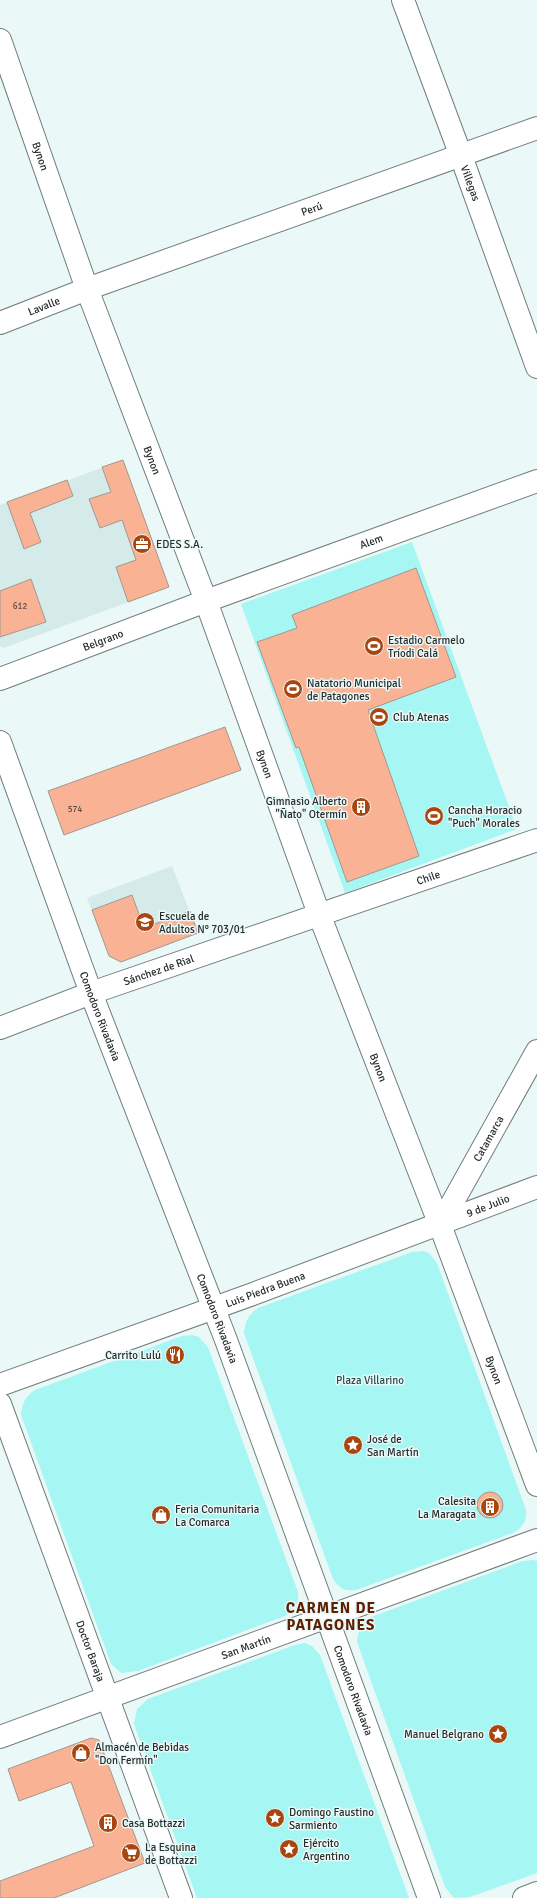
<svg xmlns="http://www.w3.org/2000/svg" width="537" height="1898" font-family="Signika,sans-serif">
	<rect width="100%" height="100%" fill="#eaf8f7"/>
	<path fill="#d5ebea" d="M123,460L169,587L4,648L0,646V505Z
		M172,866L198,933L109,956L87,898Z"/>
	<path fill="#a6f6f3" d="M412,542L517,829L345,893L241,604Z
		M423,1251L429,1253L437,1263L526,1510C527,1522 523,1527 513,1533L356,1590C344,1591 340,1589 333,1579L244,1333C245,1322 248,1315 258,1308L412,1252Z
		M192,1335L199,1337L208,1347L298,1592C299,1605 295,1609 285,1616L138,1671L121,1673L111,1664L21,1415C22,1403 25,1397 35,1390L182,1336Z
		M533,1560L537,1561V1873L470,1897L454,1898L445,1887L357,1642C358,1630 361,1623 371,1617L523,1561Z
		M305,1643L312,1646L320,1655L409,1898H197L134,1724L137,1709L148,1699L295,1645Z"/>
	<path fill="#f9b294" stroke="#a29792" d="M123,460L169,587L128,602L116,567L136,560L122,520L100,528L89,499L111,492L102,467Z
		M67,480L73,496L30,513L41,542L24,549L7,502Z
		M416,568L456,677L368,710L419,856L347,882L299,747L296,748L257,642L297,628L292,615Z
		M31,579L46,622L0,637V591Z
		M225,727L241,770L64,835L48,791Z
		M132,895L144,928L190,911L198,933L121,962L109,956L92,910Z
		M477 1505a13 13 0 1 1 26 0a13 13 0 1 1-26 0Z
		M91,1738L99,1740L145,1863L54,1898H0V1881L94,1846L71,1782L19,1801L8,1769Z"/>
	<g fill="none" stroke-linecap="round" stroke-linejoin="round">
		<g stroke="#707d7c" stroke-width="24">
			<g id="minor">
				<path id="s1" d="M403,0L461,156L537,367"/>
				<path id="s2" d="M0,40L87,289L206,601L319,914L440,1225L537,1485"/>
				<path id="s3" d="M0,323L87,289L537,128"/>
				<path id="s4" d="M0,679L206,601L537,481"/>
				<path id="s5" d="M0,742L91,993L226,1340L429,1898"/>
				<path id="s6" d="M0,1028L91,993L537,840"/>
				<path id="s7" d="M440,1225L537,1051"/>
				<path id="s8" d="M0,1385L253,1294L537,1187"/>
				<path id="s9" d="M0,1404L181,1898"/>
				<path id="s10" d="M0,1737L537,1540"/>
				<path d="M524,1898L537,1893"/>
			</g>
		</g>
		<use href="#minor" stroke="#fff" stroke-width="22"/>
	</g>
	<defs>
		<g id="office-disc" transform="scale(1)"><circle r="9.5" fill="#a9460f" stroke="#eaf8f7"/><path d="M-6-3h4V-5.5h4V-3h4V5H-6ZM-1-4.5V-3h2v-1.5ZM-6 0V1H6V0Z" fill="#fff"/></g>
		<g id="stadium-disc" transform="scale(1)"><circle r="9.5" fill="#a9460f" stroke="#eaf8f7"/><path d="M0-5a6.5 5 0 1 0 0 10a6.5 5 0 1 0 0-10ZM-3.5-1.8h7v3.6h-7Z" fill="#fff"/></g>
		<g id="building-disc" transform="scale(1)"><circle r="9.5" fill="#a9460f" stroke="#eaf8f7"/><path d="M-4-6H4V6H1V3H-1V6H-4ZM-2.5-4.3h1.7v1.8h-1.7ZM.8-4.3h1.7v1.8H.8ZM-2.5-1h1.7V.8h-1.7ZM.8-1h1.7V.8H.8Z" fill="#fff"/></g>
		<g id="school-disc" transform="scale(1)"><circle r="9.5" fill="#a9460f" stroke="#eaf8f7"/><path d="M0-5L7-2L0 1L-7-2ZM-4 1L0 2.5L4 1V4Q0 6-4 4Z" fill="#fff"/></g>
		<g id="restaurant-disc" transform="scale(1)"><circle r="9.5" fill="#a9460f" stroke="#eaf8f7"/><path d="M-5-6h1v4h1v-4h1v4h1v-4h1v5L-1.5 .5V6h-2V.5L-5-1ZM5-6V6H3V1.5H1.5Q1.5-4 5-6Z" fill="#fff"/></g>
		<g id="sight-disc" transform="scale(1)"><circle r="9.5" fill="#a9460f" stroke="#eaf8f7"/><path d="M0-6L1.8-2.2L6-1.7L2.9 1.2L3.7 5.4L0 3.3L-3.7 5.4L-2.9 1.2L-6-1.7L-1.8-2.2Z" fill="#fff"/></g>
		<g id="shop-disc" transform="scale(1)"><circle r="9.5" fill="#a9460f" stroke="#eaf8f7"/><path d="M-5-2.5h2.3a2.7 3.5 0 0 1 5.4 0H5L5.5 6h-11ZM-1.5-2.5h3a1.5 2.3 0 0 0-3 0Z" fill="#fff"/></g>
		<g id="supermarket-disc" transform="scale(1)"><circle r="9.5" fill="#a9460f" stroke="#eaf8f7"/><path d="M-6-5.5h2.5l.6 2H6L4.5 2H-2.5L-4.4-4H-6ZM-1.5 3.2a1.3 1.3 0 1 0 .1 0ZM3 3.2a1.3 1.3 0 1 0 .1 0Z" fill="#fff"/></g>
	</defs>
	<g fill-rule="evenodd">
		<use href="#office-disc" x="142" y="544"/>
		<use href="#stadium-disc" x="374" y="646"/>
		<use href="#stadium-disc" x="293" y="689"/>
		<use href="#stadium-disc" x="379" y="717"/>
		<use href="#building-disc" x="361" y="807"/>
		<use href="#stadium-disc" x="434" y="816"/>
		<use href="#school-disc" x="145" y="922"/>
		<use href="#restaurant-disc" x="175" y="1355"/>
		<use href="#sight-disc" x="353" y="1445"/>
		<use href="#building-disc" x="490" y="1507"/>
		<use href="#shop-disc" x="161" y="1515"/>
		<use href="#sight-disc" x="498" y="1734"/>
		<use href="#shop-disc" x="81" y="1753"/>
		<use href="#sight-disc" x="275" y="1818"/>
		<use href="#building-disc" x="108" y="1823"/>
		<use href="#sight-disc" x="289" y="1849"/>
		<use href="#supermarket-disc" x="131" y="1853"/>
	</g>
	<g text-anchor="middle" dominant-baseline="central" stroke-width="3" stroke-linejoin="round" paint-order="stroke">
		<g font-size="9" fill="#5c4e46">
			<text x="20" y="606">612</text>
			<text x="75" y="809">574</text>
		</g>
		<g font-size="11" fill="#272c2c" stroke="#eaf8f7">
			<text stroke="none"><textPath href="#s2" startOffset="123">Bynon</textPath></text>
			<text stroke="none"><textPath href="#s1" startOffset="195">Villegas</textPath></text>
			<text stroke="none"><textPath href="#s3" startOffset="332">Perú</textPath></text>
			<text stroke="none"><textPath href="#s3" startOffset="47">Lavalle</textPath></text>
			<text stroke="none"><textPath href="#s2" startOffset="447">Bynon</textPath></text>
			<text stroke="none"><textPath href="#s4" startOffset="396">Alem</textPath></text>
			<text stroke="none"><textPath href="#s4" startOffset="110">Belgrano</textPath></text>
			<text stroke="none"><textPath href="#s2" startOffset="771">Bynon</textPath></text>
			<text stroke="none"><textPath href="#s6" startOffset="454">Chile</textPath></text>
			<text stroke="none"><textPath href="#s6" startOffset="169">Sánchez de Rial</textPath></text>
			<text stroke="none"><textPath href="#s5" startOffset="292">Comodoro Rivadavia</textPath></text>
			<text stroke="none"><textPath href="#s2" startOffset="1095">Bynon</textPath></text>
			<text stroke="none"><textPath href="#s7" startOffset="99">Catamarca</textPath></text>
			<text stroke="none"><textPath href="#s8" startOffset="520">9 de Julio</textPath></text>
			<text stroke="none"><textPath href="#s8" startOffset="282">Luis Piedra Buena</textPath></text>
			<text stroke="none"><textPath href="#s5" startOffset="616">Comodoro Rivadavia</textPath></text>
			<text stroke="none"><textPath href="#s2" startOffset="1419">Bynon</textPath></text>
			<text stroke="none"><textPath href="#s10" startOffset="262">San Martín</textPath></text>
			<text stroke="none"><textPath href="#s9" startOffset="263">Doctor Baraja</textPath></text>
			<text stroke="none"><textPath href="#s5" startOffset="1012">Comodoro Rivadavia</textPath></text>
		</g>
		<g font-size="11" fill="#272c2c" stroke="#eaf8f7" text-anchor="start">
			<text x="156" y="544">EDES S.A.</text>
			<text x="388" y="640">Estadio Carmelo<tspan x="388" dy="13">Tríodi Calá</tspan></text>
			<text x="307" y="683">Natatorio Municipal<tspan x="307" dy="13">de Patagones</tspan></text>
			<text x="393" y="717">Club Atenas</text>
			<text x="347" y="801" text-anchor="end">Gimnasio Alberto<tspan x="347" dy="13">"Ñato" Otermín</tspan></text>
			<text x="448" y="810">Cancha Horacio<tspan x="448" dy="13">"Puch" Morales</tspan></text>
			<text x="159" y="916">Escuela de<tspan x="159" dy="13">Adultos N° 703/01</tspan></text>
			<text x="161" y="1355" text-anchor="end">Carrito Lulú</text>
			<text x="367" y="1439">José de<tspan x="367" dy="13">San Martín</tspan></text>
			<text x="476" y="1501" text-anchor="end">Calesita<tspan x="476" dy="13">La Maragata</tspan></text>
			<text x="175" y="1509">Feria Comunitaria<tspan x="175" dy="13">La Comarca</tspan></text>
			<text x="484" y="1734" text-anchor="end">Manuel Belgrano</text>
			<text x="95" y="1747">Almacén de Bebidas<tspan x="95" dy="13">"Don Fermín"</tspan></text>
			<text x="289" y="1812">Domingo Faustino<tspan x="289" dy="13">Sarmiento</tspan></text>
			<text x="122" y="1823">Casa Bottazzi</text>
			<text x="303" y="1843">Ejército<tspan x="303" dy="13">Argentino</tspan></text>
			<text x="145" y="1847">La Esquina<tspan x="145" dy="13">de Bottazzi</tspan></text>
		</g>
		<g font-size="11" fill="#224f4e" stroke="#eaf8f7">
			<text x="370" y="1380">Plaza Villarino</text>
		</g>
		<g font-size="15" font-weight="bold" letter-spacing="1" fill="#5d1f00" stroke="#eaf8f7">
			<text x="331" y="1608">CARMEN DE<tspan x="331" dy="17">PATAGONES</tspan></text>
		</g>
	</g>
</svg>
